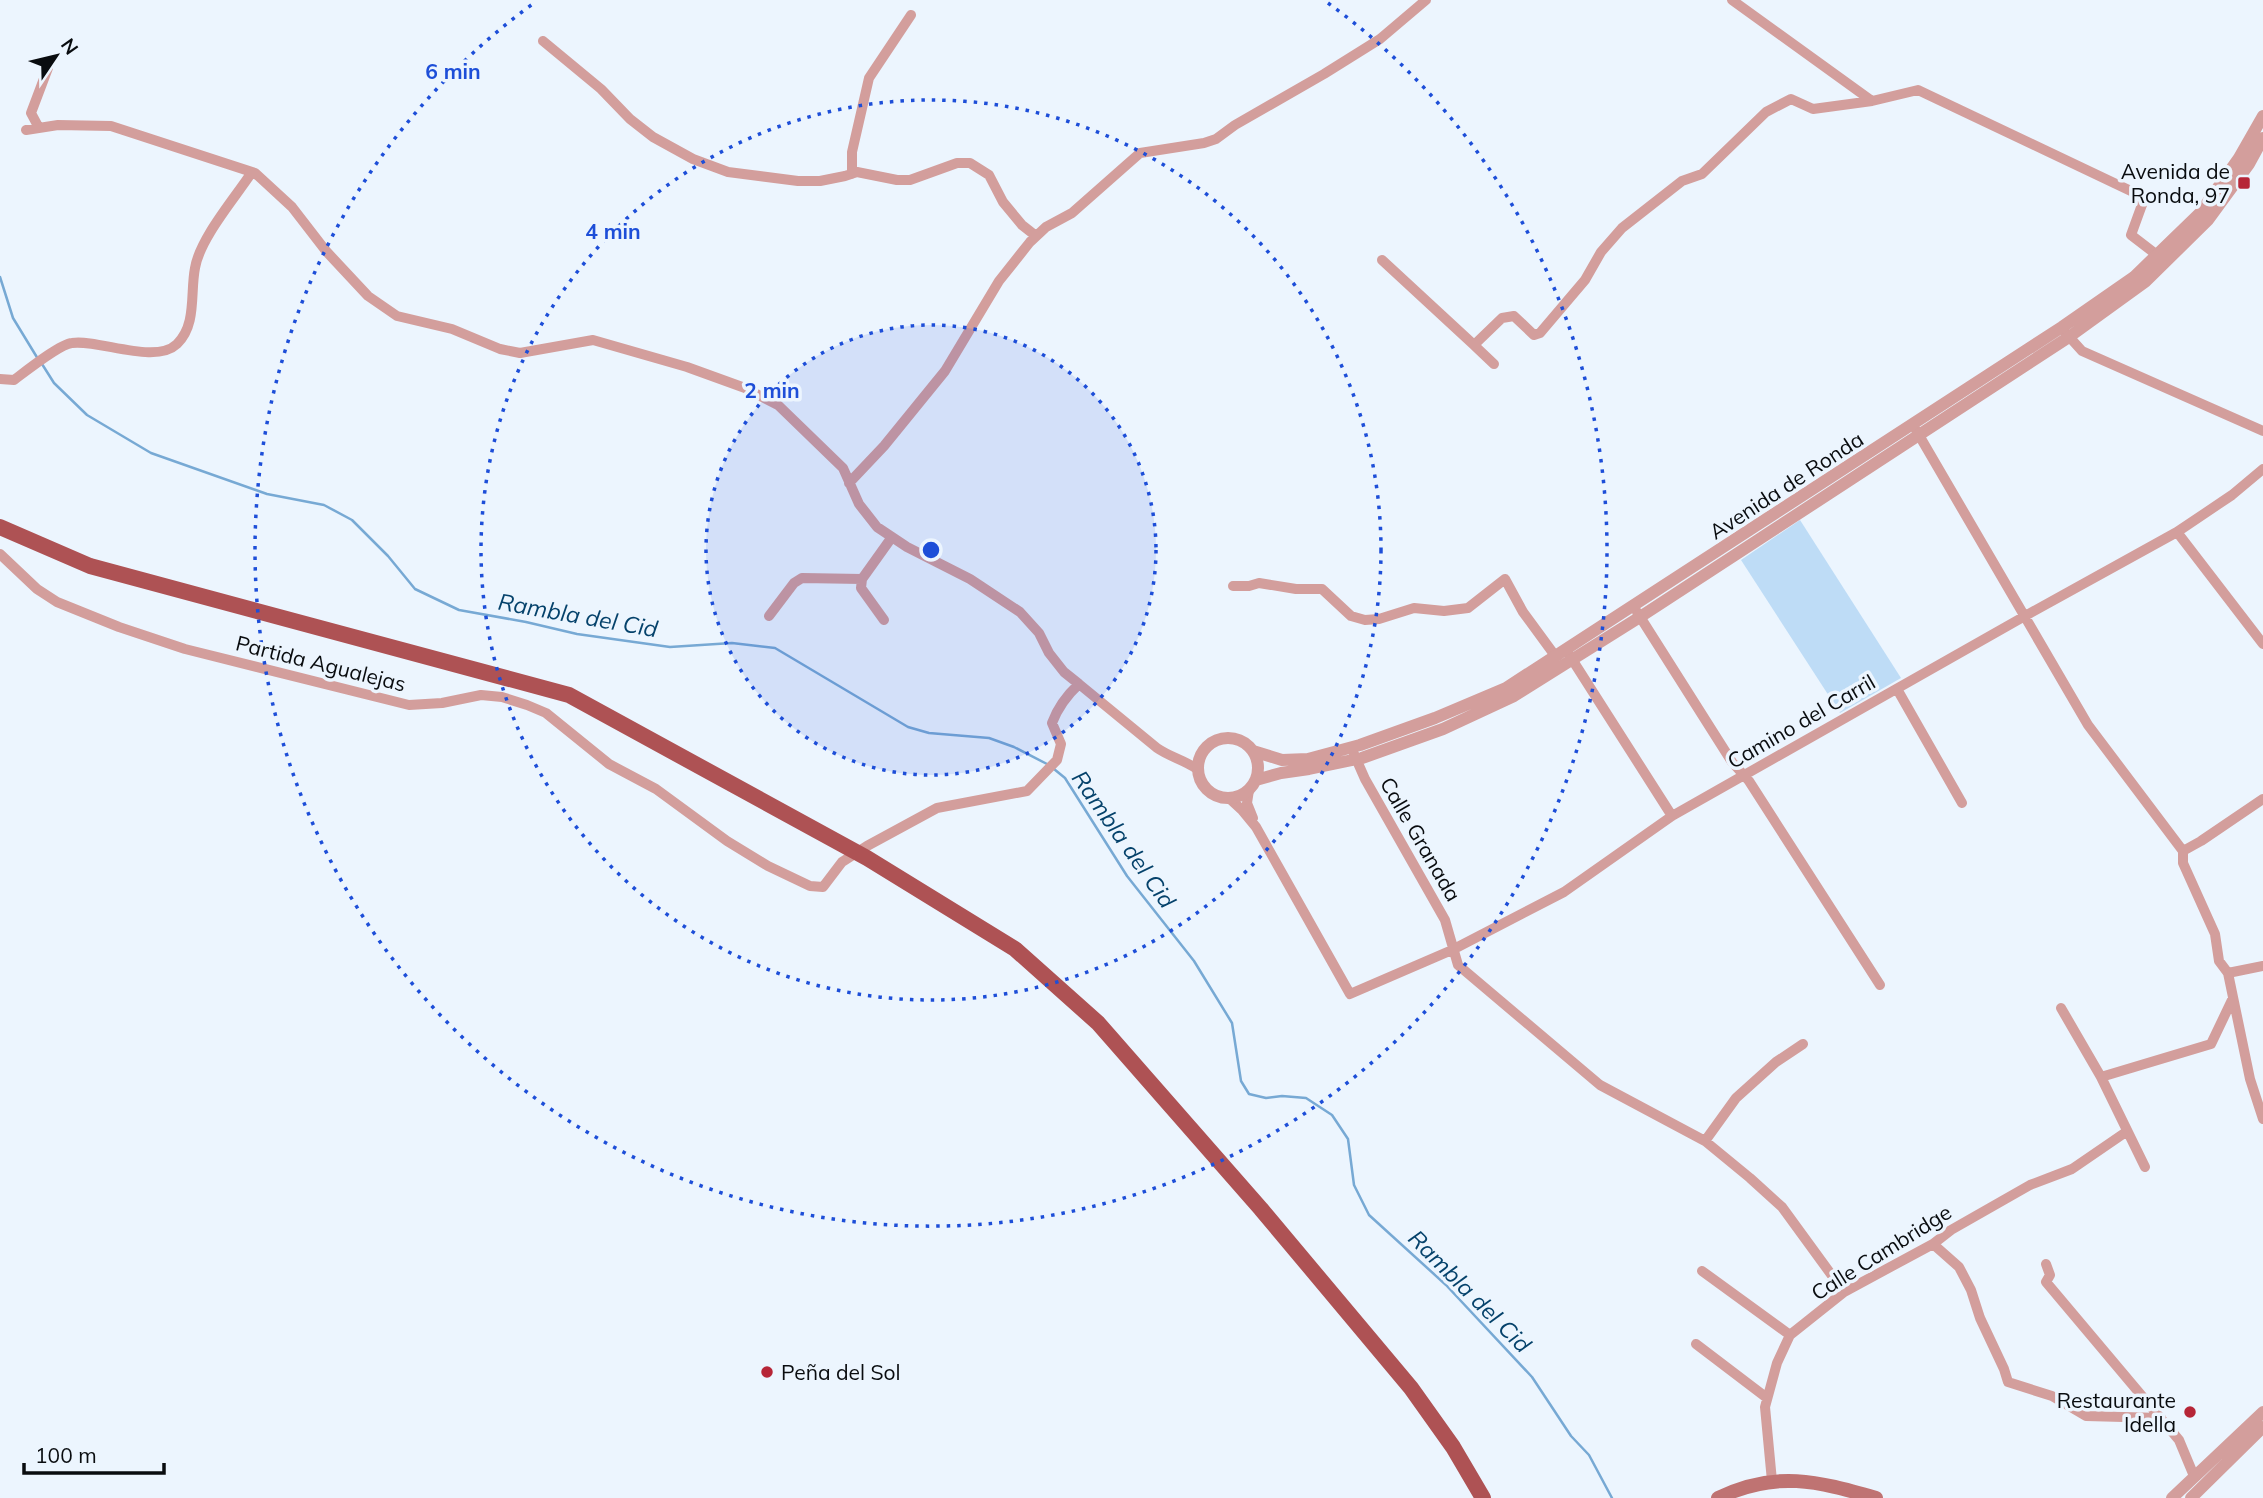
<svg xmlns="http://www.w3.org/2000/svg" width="2263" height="1498" font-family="Mulish,sans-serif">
	<rect width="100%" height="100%" fill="#ecf5fe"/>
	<path fill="#bedcf6" d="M1800,520L1901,678L1840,713L1741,560Z"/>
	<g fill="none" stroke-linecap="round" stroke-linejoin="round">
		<path stroke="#77a9d4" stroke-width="2.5" d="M0,277L13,318L38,359
			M42,364L54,383L87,415L151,453L267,494L324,505L352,520L388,556L415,589L459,610L526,622L577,634L670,647L732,643L775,648L908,727L929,733L989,738L1014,747L1049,765
			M1054,769L1065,778L1127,876L1194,961L1232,1023L1241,1081L1249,1094L1266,1098L1282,1096L1306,1098L1332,1115L1348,1139L1354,1185L1369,1215L1446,1285L1532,1377L1571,1436L1589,1455L1612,1498"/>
		<path stroke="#d39e9c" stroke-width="10" d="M1732,0L1872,101L1918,90L2133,192L2143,202L2131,235L2157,255
			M543,41L601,89L630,119L653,137L693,159L728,172L798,181H820L845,176L857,172L897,180H910L957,163H970L989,175L1003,202L1022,225L1036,236
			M39,128L31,113L48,68
			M26,130L58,125L111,126L255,173L292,207L326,251L368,296L397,316L452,329L500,349L520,353L593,340L687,367L745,388L778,405L843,468L859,504L877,527L907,547L970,579L1020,612L1039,633L1049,653L1064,672L1079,684
			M852,174V152L869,78L911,15
			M1382,260L1474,345
			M2064,331L2082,351L2263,431
			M1494,364L1474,345L1502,318L1514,316L1534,335L1540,333L1585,280L1601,252L1622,228L1682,181L1702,174L1766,112L1791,99L1813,109L1872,101
			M0,379L14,380C26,371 60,344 72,343C99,339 155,365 177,344C197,325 190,293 195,268C200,238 235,198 252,172
			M1916,430L2088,725L2183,851V863L2215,934L2219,961L2228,973L2250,1079L2263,1119
			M849,483L884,446L945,371L999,281L1030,242L1046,227L1072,213L1140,153L1204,143L1216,139L1235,125L1324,74L1380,39L1426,0
			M2177,532L2263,644
			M0,554L37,589L57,602L119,627L185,649L409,705L442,703L481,695L502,697L527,705L546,713L609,764L656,789L727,841L768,866L810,886L823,887L842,862L867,846L937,808L1027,791L1057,760L1061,744L1052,723C1058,707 1066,696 1079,684L1157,748C1170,757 1184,760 1197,769
			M862,579L861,588L884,620
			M1233,586H1249L1259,583L1296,589H1322L1351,616L1365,620L1379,619L1414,608L1444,611L1468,608L1505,579L1523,612L1556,657
			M1637,612L1732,762L1749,781L1880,985
			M769,616L794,583L802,578L862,579L892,537
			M1568,653L1672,816
			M1897,689L1962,803
			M1354,754L1365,779L1445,920L1458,965L1600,1085L1705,1141L1750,1178L1782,1207L1844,1292
			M1249,790L1247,803L1253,818
			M1229,798L1242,810L1256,827L1350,994L1452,950L1564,892L1672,816L2025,616L2177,532L2232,495L2263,469
			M2183,851L2201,841L2263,799
			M2228,973L2263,966
			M2061,1008L2101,1077L2145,1167
			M2101,1077L2211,1044L2233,998
			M1705,1141L1736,1098L1776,1062L1803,1044
			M1933,1244L1959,1267L1971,1290L1980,1318L2004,1369L2008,1382L2052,1396L2086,1416L2161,1418
			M2046,1264L2050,1275L2046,1282L2179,1440L2194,1476
			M1702,1271L1790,1335
			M1696,1344L1767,1398
			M1772,1481L1765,1407L1777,1363L1790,1335L1844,1292L1933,1244L1951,1230L2030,1185L2072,1169L2126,1132"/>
		<path stroke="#d39e9c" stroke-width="12" d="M1198 768a30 30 0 1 1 60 0a30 30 0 1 1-60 0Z
			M1253,751L1282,760L1308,759L1360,745L1435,718L1506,688L2062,327L2134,277L2200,213L2239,158L2263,116
			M1256,780L1281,773L1309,769L1362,758L1443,729L1514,696L1640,617L2069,337L2145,282L2208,220L2249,164L2263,138
			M2172,1498L2263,1412
			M2191,1498L2263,1427"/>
		<path stroke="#bf7372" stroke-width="14" d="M1718,1498C1776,1470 1817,1481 1876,1498"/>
		<path stroke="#ae5254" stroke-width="16" d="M0,527L90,566L569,695L867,858L1015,949L1098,1023L1261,1209L1411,1388L1453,1447L1483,1498"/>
	</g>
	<circle cx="931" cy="550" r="225" fill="#1d4ed8" fill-opacity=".12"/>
	<g fill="none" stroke="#1d4ed8" stroke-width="3.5" stroke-dasharray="3.5 7">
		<circle cx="931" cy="550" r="225"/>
		<circle cx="931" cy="550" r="450"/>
		<path d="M1328 3A676 676 0 1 1 534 3"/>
	</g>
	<g fill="#b62537" stroke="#ecf5fe" stroke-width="2.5">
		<rect x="2237" y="176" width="14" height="14" rx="3.5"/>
		<circle cx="767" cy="1372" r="7"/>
		<circle cx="2190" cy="1412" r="7"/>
	</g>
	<g text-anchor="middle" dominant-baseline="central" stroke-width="7" stroke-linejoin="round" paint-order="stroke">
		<g font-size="21" fill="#090c0f" stroke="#ecf5fe" text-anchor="end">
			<text x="2230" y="171">Avenida de<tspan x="2230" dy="24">Ronda, 97</tspan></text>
			<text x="781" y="1372" text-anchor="start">Peña del Sol</text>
			<text x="2176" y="1400">Restaurante<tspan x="2176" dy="24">Idella</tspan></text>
		</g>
		<g font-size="21" fill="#090c0f" stroke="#ecf5fe">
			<text transform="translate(1786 485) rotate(-33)">Avenida de Ronda</text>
			<text transform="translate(321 663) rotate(14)">Partida Agualejas</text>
			<text transform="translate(1801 721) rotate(-30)">Camino del Carril</text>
			<text transform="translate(1421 839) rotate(60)">Calle Granada</text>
			<text transform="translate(1881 1252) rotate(-32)">Calle Cambridge</text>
		</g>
		<g font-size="23" font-style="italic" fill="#05426b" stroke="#ecf5fe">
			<text transform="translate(578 615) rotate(10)">Rambla del Cid</text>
			<text transform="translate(1124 839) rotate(55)">Rambla del Cid</text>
			<text transform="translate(1470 1291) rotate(45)">Rambla del Cid</text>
		</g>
	</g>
	<circle cx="931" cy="550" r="10" fill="#1d4ed8" stroke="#ecf5fe" stroke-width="3.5"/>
	<g font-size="21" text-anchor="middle" font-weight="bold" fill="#1d4ed8" stroke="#ecf5fe" stroke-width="7" stroke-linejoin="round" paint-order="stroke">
		<text x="453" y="79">6 min</text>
		<text x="613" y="239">4 min</text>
		<text x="772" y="398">2 min</text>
	</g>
	<g transform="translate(56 56) rotate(55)" stroke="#ecf5fe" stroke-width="5" paint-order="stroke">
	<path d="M0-5L12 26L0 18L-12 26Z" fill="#090c0f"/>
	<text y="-10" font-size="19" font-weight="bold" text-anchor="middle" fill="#090c0f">N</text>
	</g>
	<path d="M24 1463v10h140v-10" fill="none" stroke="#090c0f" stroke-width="3.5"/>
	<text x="35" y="1463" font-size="21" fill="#090c0f" stroke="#ecf5fe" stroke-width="5" paint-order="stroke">100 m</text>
</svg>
